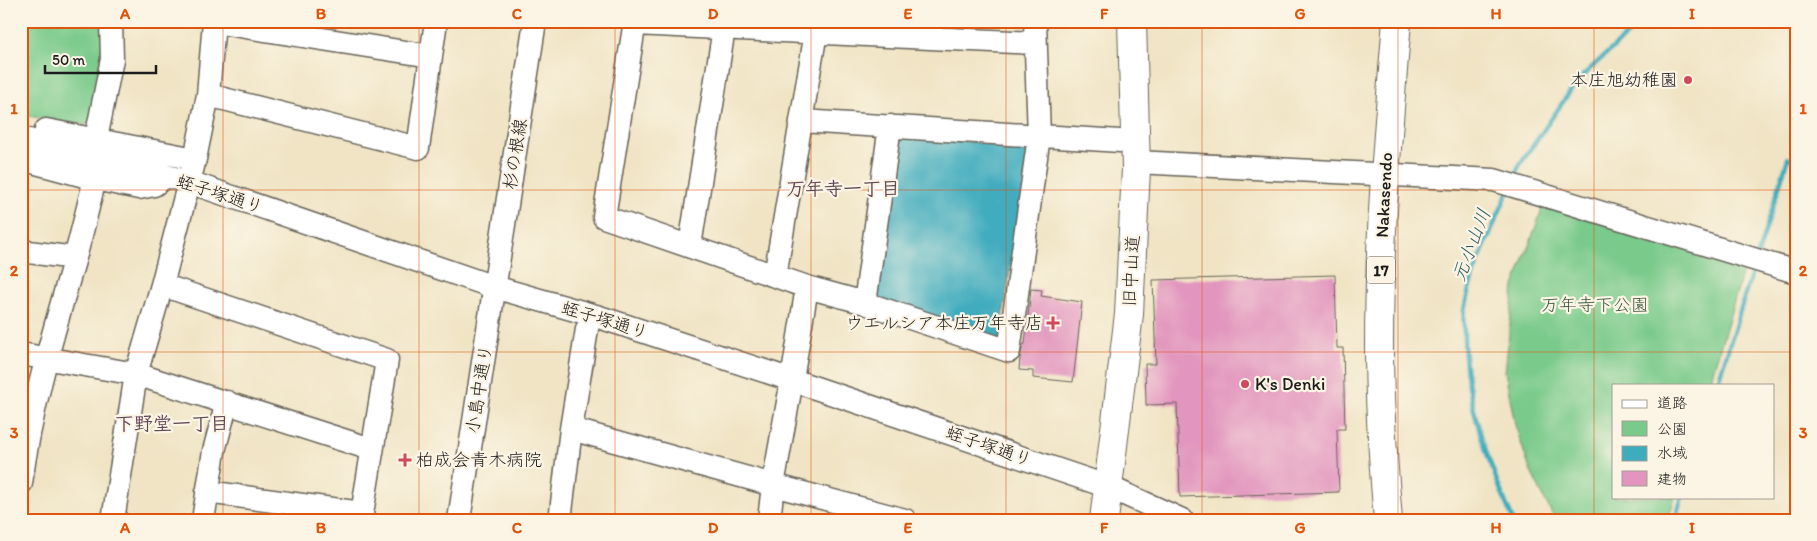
<svg xmlns="http://www.w3.org/2000/svg" width="1817" height="541" font-family="Itim,'Klee One',sans-serif">
	<rect width="100%" height="100%" fill="#fcf5e5"/>
	<filter id="ink" filterUnits="userSpaceOnUse"><feTurbulence type="fractalNoise" baseFrequency=".02" numOctaves="2"/><feDisplacementMap in="SourceGraphic" scale="10" xChannelSelector="R" yChannelSelector="G"/><feConvolveMatrix kernelMatrix="1 2 1 2 8 2 1 2 1" color-interpolation-filters="sRGB"/></filter>
	<filter id="wash" filterUnits="userSpaceOnUse"><feTurbulence type="fractalNoise" baseFrequency=".0096" numOctaves="4" result="noise"/><feDisplacementMap in="SourceGraphic" scale="20" xChannelSelector="R" yChannelSelector="G"/><feGaussianBlur stdDeviation="1.12" result="paint"/><feColorMatrix in="noise" values="0 0 0 0 0 0 0 0 0 0 0 0 0 0 0 0 0 1.4 0 .05"/><feComposite in="paint" operator="in"/></filter>
	<g filter="url(#wash)">
		<rect width="100%" height="100%" fill="#f0e4c5"/>
		<path fill="#7aca8b" stroke="#4b7354" d="M21,21H106L92,122L85,125L21,115Z
			M1544,204L1745,265L1709,385H1613V497H1675L1668,520H1555L1530,470L1515,425L1505,372L1514,286Z"/>
		<path fill="#3facbe" stroke="#2e646d" d="M895,136L1030,146L999,341L877,300L871,289Z"/>
		<g fill="none" stroke-linecap="round" stroke-linejoin="round">
			<path stroke="#3facbe" stroke-width="4.5" d="M1513,180L1519,166L1578,80L1642,21
				M1508,192C1492,230 1472,269 1464,310C1463,318 1464,328 1464,337C1465,400 1488,462 1513,520
				M1758,254L1788,158L1796,161
				M1717,385L1754,266
				M1675,520L1682,497"/>
		</g>
		<g id="blocks">
			<path fill="#e295be" d="M1335,275L1337,348H1343L1345,429H1337L1339,492L1180,497L1177,404L1146,405L1145,364H1156L1153,280Z
				M1031,289L1042,290L1041,296L1082,302L1073,382L1033,378V371L1019,370L1020,358L1023,345L1025,344Z"/>
		</g>
	</g>
	<g filter="url(#ink)">
		<use href="#blocks" fill-opacity="0" stroke="#666257" stroke-width="1"/>
		<g fill="none" stroke-linecap="round" stroke-linejoin="round">
			<g stroke="#666257" stroke-width="25">
				<path id="minor" d="M635,21L604,217L807,287L865,303L1009,351L1039,136L1035,21
					M214,22L431,56
					M635,24L1035,43
					M208,95L418,148L436,21
					M802,121L1136,142
					M46,130L195,159
					M21,138L189,182L494,287L596,316L792,380L1109,487L1182,520
					M96,139L112,59L111,21
					M21,159L95,179L139,188L154,185L166,176
					M1136,162L1494,180L1796,272
					M690,246L724,28
					M21,251L75,258
					M775,276L816,32
					M162,285L387,360L361,520
					M865,303L890,126
					M21,354L136,374L371,449
					M571,429L773,485L905,520
					M21,483C31,407 53,334 74,261C82,234 88,206 95,179
					M207,492L362,513
					M113,520L136,374L162,285L195,159L208,95L214,21
					M203,520L214,451L227,402
					M459,520L535,21
					M560,520L571,429L587,329
					M769,520L773,485L792,380L807,287"/>
			</g>
			<g stroke="#666257" stroke-width="30">
				<path id="major" d="M1104,520L1129,314L1136,169L1132,21"/>
			</g>
			<g stroke="#666257" stroke-width="30">
				<path id="highway" d="M1388,520C1383,462 1379,404 1379,346C1379,237 1388,129 1397,21"/>
			</g>
			<use href="#minor" stroke="#fff" stroke-width="22"/>
			<use href="#major" stroke="#fff" stroke-width="28"/>
			<use href="#highway" stroke="#fff" stroke-width="28"/>
		</g>
	</g>
	<path fill="none" stroke="#de560d" stroke-width="1" stroke-opacity="0.55" d="M223,21V520M419,21V520M615,21V520M811,21V520M1006,21V520M1202,21V520M1398,21V520M1594,21V520M21,190H1796M21,352H1796"/>
	<g fill="#d1495b" stroke="#fcf5e5" stroke-width="2">
		<circle cx="1688" cy="80" r="5"/>
		<path d="M1050.5 315.5h5v5h5v5h-5v5h-5v-5h-5v-5h5z"/>
		<circle cx="1245" cy="384" r="5"/>
		<path d="M402.5 452.5h5v5h5v5h-5v5h-5v-5h-5v-5h5z"/>
	</g>
	<g text-anchor="middle" dominant-baseline="central" stroke-width="4.5" stroke-linejoin="round" paint-order="stroke">
		<rect fill="#fcf5e5" stroke="#5f5d58" stroke-width="1" x="1367" y="256.5" width="28" height="27" rx="4"/>
		<g font-size="16" font-weight="bold" fill="#1c1c1c">
			<text x="1381" y="270">17</text>
		</g>
		<g font-size="18" fill="#1c1c1c" stroke="#fcf5e5" text-anchor="end">
			<text x="1678" y="80">本庄旭幼稚園</text>
			<text x="1043" y="323">ウエルシア本庄万年寺店</text>
			<text x="1255" y="384" text-anchor="start">K's Denki</text>
			<text x="416" y="460" text-anchor="start">柏成会青木病院</text>
		</g>
		<g font-size="18" fill="#1c1c1c" stroke="#fcf5e5">
			<text transform="translate(515 154) rotate(-81)">杉の根線</text>
			<text transform="translate(220 194) rotate(18)">蛭子塚通り</text>
			<text transform="translate(1384 195) rotate(-87)">Nakasendo</text>
			<text transform="translate(1131 271) rotate(-87)">旧中山道</text>
			<text transform="translate(605 320) rotate(17)">蛭子塚通り</text>
			<text transform="translate(479 389) rotate(-81)">小島中通り</text>
			<text transform="translate(989 446) rotate(19)">蛭子塚通り</text>
		</g>
		<g font-size="18" fill="#3d5943" stroke="#fcf5e5">
			<text x="1595" y="305">万年寺下公園</text>
		</g>
		<g font-size="19" font-weight="bold" fill="#614655" stroke="#fcf5e5">
			<text x="843" y="188">万年寺一丁目</text>
			<text x="172" y="423">下野堂一丁目</text>
		</g>
		<g font-size="19" font-style="italic" fill="#2c5d65" stroke="#fcf5e5">
			<text transform="translate(1471 245) rotate(-69)">元小山川</text>
		</g>
	</g>
	<rect width="1817" height="541" fill="none" stroke="#fcf5e5" stroke-width="55"/>
	<rect x="1612" y="384" width="162" height="115" fill="#fcf5e5" stroke="#a29e95"/>
	<rect x="1622" y="400" width="25" height="8" fill="#ffffff" stroke="#a29e95"/>
	<text x="1657" y="408" font-size="15" fill="#1c1c1c">道路</text>
	<rect x="1622" y="421" width="25" height="15" fill="#7aca8b" stroke="#a29e95"/>
	<text x="1657" y="434" font-size="15" fill="#1c1c1c">公園</text>
	<rect x="1622" y="446" width="25" height="15" fill="#3facbe" stroke="#a29e95"/>
	<text x="1657" y="458" font-size="15" fill="#1c1c1c">水域</text>
	<rect x="1622" y="471" width="25" height="15" fill="#e295be" stroke="#a29e95"/>
	<text x="1657" y="484" font-size="15" fill="#1c1c1c">建物</text>
	<path d="M45 65v8h111v-8" fill="none" stroke="#1c1c1c" stroke-width="2.5"/>
	<text x="52" y="65" font-size="15" fill="#1c1c1c" stroke="#fcf5e5" stroke-width="4" paint-order="stroke">50 m</text>
	<rect x="28" y="28" width="1762" height="486" fill="none" stroke="#de560d" stroke-width="2"/>
	<g font-size="16" text-anchor="middle" font-weight="bold" fill="#de560d">
		<text x="125" y="19">A</text>
		<text x="321" y="19">B</text>
		<text x="517" y="19">C</text>
		<text x="713" y="19">D</text>
		<text x="908" y="19">E</text>
		<text x="1104" y="19">F</text>
		<text x="1300" y="19">G</text>
		<text x="1496" y="19">H</text>
		<text x="1692" y="19">I</text>
		<text x="14" y="114">1</text>
		<text x="1803" y="114">1</text>
		<text x="14" y="276">2</text>
		<text x="1803" y="276">2</text>
		<text x="14" y="438">3</text>
		<text x="1803" y="438">3</text>
		<text x="125" y="533">A</text>
		<text x="321" y="533">B</text>
		<text x="517" y="533">C</text>
		<text x="713" y="533">D</text>
		<text x="908" y="533">E</text>
		<text x="1104" y="533">F</text>
		<text x="1300" y="533">G</text>
		<text x="1496" y="533">H</text>
		<text x="1692" y="533">I</text>
	</g>
</svg>
